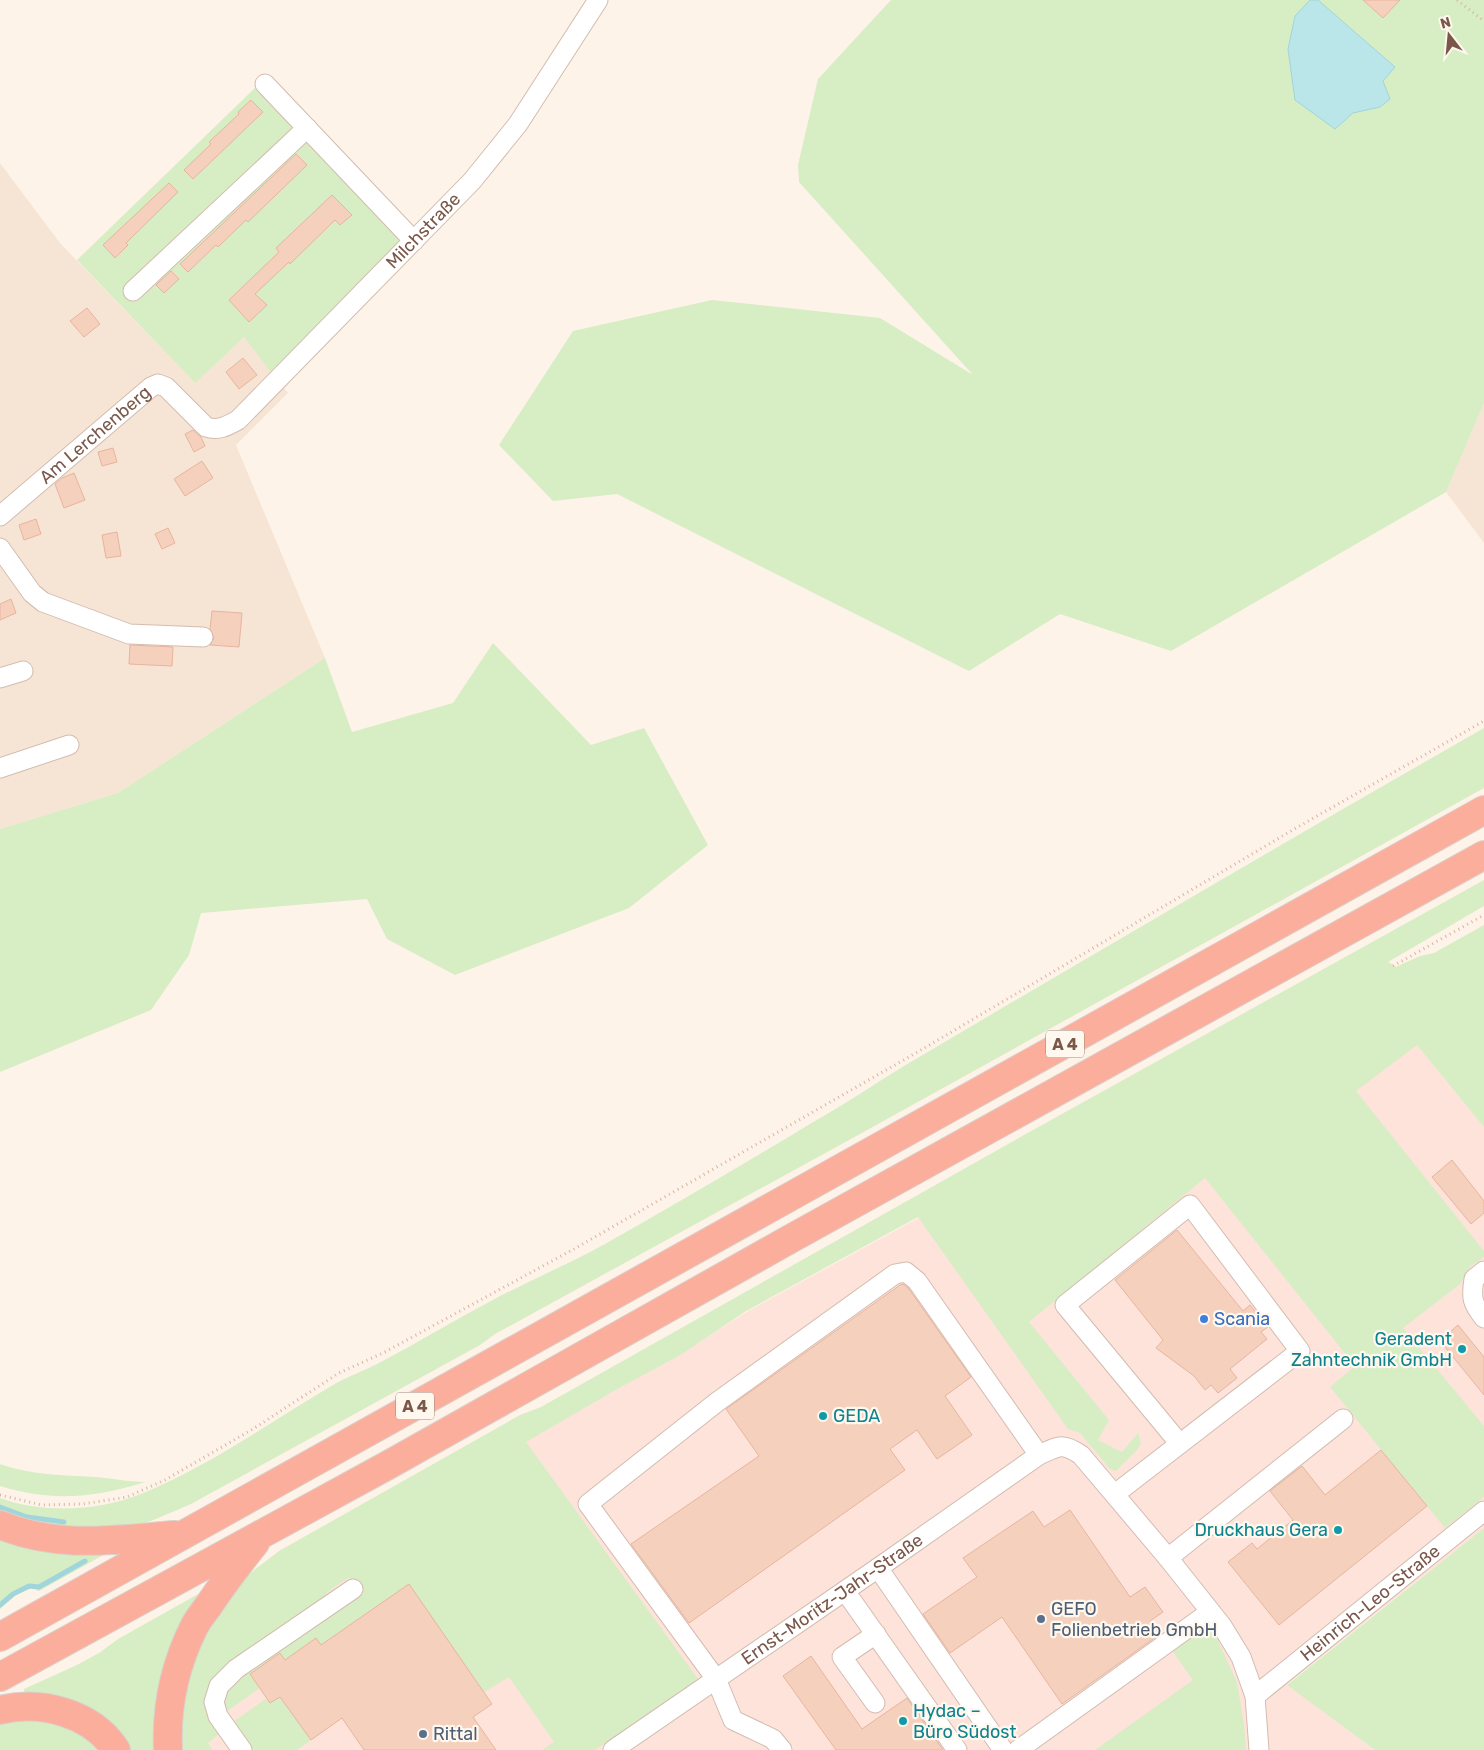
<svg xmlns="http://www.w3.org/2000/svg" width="1484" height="1750" font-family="Rubik,sans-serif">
	<rect width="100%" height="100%" fill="#fef3e8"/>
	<path fill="#f6e5d5" d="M0,163L60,243L194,382L244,337L288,393L236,445L325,658L118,793L0,829Z
		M1484,403V543L1446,492Z"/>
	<path fill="#fee3db" d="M1420,956L1484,1034V1528L1287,1684L1375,1750H213L193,1721L288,1578L614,1391L681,1354L748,1311L1388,962L1396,967Z"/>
	<path fill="#d7edc4" d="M891,0H1484V403L1446,492L1171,651L1060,614L969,671L617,494L553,501L499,445L573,331L712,300L880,318L973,375L799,182L798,165L818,79Z
		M258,85L404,238L273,375L244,337L195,383L77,260Z
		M493,643L591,745L644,728L708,845L629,908L455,975L387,939L367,899L201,913L189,955L151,1010L0,1072V829L118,793L325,658L352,732L453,703Z
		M1484,728V788L860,1134L495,1334L480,1345L191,1504L151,1521L119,1530L96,1534L0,1517V1498C44,1514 98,1511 141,1494C210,1466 270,1422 333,1385C348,1376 364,1371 379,1363C417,1343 453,1321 491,1301C528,1281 567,1265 605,1244C674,1205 742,1165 810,1124C842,1106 873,1085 904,1066C1097,952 1290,839 1484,728Z
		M1484,880V906L1388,962L1396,967L1420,956L1434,953L1484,925V1127L1417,1045L1356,1091L1484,1251V1257L1470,1267L1460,1284L1403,1328L1484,1426V1497L1445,1528L1330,1387L1355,1366L1205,1178L1029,1322L1109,1420L1098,1440L1122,1452L1138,1433L1141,1443L1137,1450L1116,1471L1110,1469L1080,1433L1068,1429L918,1217L746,1311L682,1354L614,1391L526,1442L698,1679L595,1750H542L554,1742L509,1677L484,1692L409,1584L321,1645L316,1638L285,1660L280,1653L250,1674L260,1688L226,1712L222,1698L225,1688L359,1591L349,1577L326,1593L330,1599L219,1676L220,1733L208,1743L213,1750H175L190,1651L232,1590L254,1570L279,1551L520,1415L541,1407L1033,1130Z
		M0,1464C31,1475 63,1475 95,1477C112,1478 128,1482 145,1482C94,1498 52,1502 0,1486Z
		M1484,1528V1750H1375L1287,1685Z
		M0,1533L107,1553L39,1591L32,1588L16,1595L0,1609Z
		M200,1593L206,1595L159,1750H124L24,1697V1689L77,1665L99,1653L118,1639Z
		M1203,1624L1212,1628L1237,1682L1244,1725L1246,1750H1095L1193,1680L1171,1649Z
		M280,1697L311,1740L297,1750H252L233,1722L267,1698L271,1703Z
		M0,1717L57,1719L106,1750H0Z"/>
	<path fill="#bae5e9" stroke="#a0d6db" d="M1310,0H1318L1395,67L1383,81L1390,99L1380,107L1353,113L1335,129L1295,100L1288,49L1295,16Z"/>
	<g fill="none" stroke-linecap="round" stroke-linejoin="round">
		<path stroke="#a0d6db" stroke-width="5" d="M0,1507L27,1517L64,1522
			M0,1605L13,1594L29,1586L39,1587L85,1561"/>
	</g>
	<path fill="#f5d0bd" stroke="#e8b49d" d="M1363,0H1400L1383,18Z
		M251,100L263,112L193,179L184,170L211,144L209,142L239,114L238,112Z
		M296,154L307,165L248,222L246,220L218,247L216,245L188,272L180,264Z
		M169,183L178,192L126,243L128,245L115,258L103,245Z
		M332,195L352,215L340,225L335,220L290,264L289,262L255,294L267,305L249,322L229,300L279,252L276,248Z
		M171,271L179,279L164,293L156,285Z
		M87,308L100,324L84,337L70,321Z
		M243,358L257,375L239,389L226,372Z
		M193,430L201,437L205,446L194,452L185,434Z
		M113,448L117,462L102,466L98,452Z
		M202,461L213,478L185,496L174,479Z
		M74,473L85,500L64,508L55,484L62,478Z
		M36,519L41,534L24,540L19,525Z
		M168,528L175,543L162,549L155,534Z
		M117,532L121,556L106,558L102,535Z
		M11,599L16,613L0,620V604Z
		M212,611L242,613L239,647L210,645L214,638L210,629Z
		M130,645L173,647L172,666L129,664Z
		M1452,1160L1484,1201V1213L1471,1224L1432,1177Z
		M1177,1230L1243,1311L1250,1305L1268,1327L1261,1332L1267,1339L1230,1369L1237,1378L1218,1393L1211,1385L1205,1390L1194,1376L1156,1348L1163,1340L1115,1280Z
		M903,1284L909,1289L971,1377L945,1396L972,1435L937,1459L917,1430L890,1449L905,1470L689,1623L631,1544L759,1456L726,1409L900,1285Z
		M1458,1325L1484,1357V1395L1440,1341Z
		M1381,1450L1427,1506L1279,1625L1228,1562L1252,1543L1257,1549L1293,1520L1270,1491L1302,1466L1325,1495Z
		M1070,1510L1130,1597L1145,1587L1163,1612L1150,1621L1160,1634L1062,1704L1002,1617L950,1653L923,1614L977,1577L963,1558L1033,1511L1044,1527Z
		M409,1584L492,1704L473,1717L496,1750H364L342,1718L311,1740L280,1697L270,1703L250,1674L280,1653L285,1660L316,1638L321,1645Z
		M811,1656L862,1729L907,1698L943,1750H836L783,1676Z"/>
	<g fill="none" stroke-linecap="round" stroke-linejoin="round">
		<g stroke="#d3bcaf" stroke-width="21">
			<g id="minor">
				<path d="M265,84L414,241"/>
				<path d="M133,291L307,128"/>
				<path id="s1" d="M0,516L151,387L158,384L166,387L206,427C219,431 227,426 238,420L472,181L518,124L598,0"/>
				<path d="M0,548L32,593L43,602L129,634L203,637"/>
				<path d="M0,678L23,671"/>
				<path d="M0,768L69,745"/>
				<path d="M1484,1271L1474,1279C1471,1298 1472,1303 1484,1318"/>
				<path d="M1115,1494L1300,1351L1190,1205L1065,1305L1180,1444"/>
				<path d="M1168,1558L1343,1419"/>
				<path d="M878,1568L1003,1750"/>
				<path d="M845,1591L957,1750"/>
				<path id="s2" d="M1255,1696L1484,1511"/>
				<path d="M875,1703L842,1657L876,1634"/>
				<path d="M242,1750L218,1716L214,1702L219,1686L236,1669L353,1589"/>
				<path id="s3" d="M613,1750L878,1568L1039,1455C1059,1446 1062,1442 1081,1455L1168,1558L1222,1626L1241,1657L1255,1696L1259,1750"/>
				<path d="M782,1750L773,1739L733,1720L716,1679L588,1504L717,1402L895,1274L906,1272L917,1281L1039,1455"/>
				<path d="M1018,1750L1210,1612"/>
			</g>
		</g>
		<g stroke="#dad0cc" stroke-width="30">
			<path id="highway" d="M0,1525C59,1549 113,1540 175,1535
				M0,1637L1484,810
				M0,1677L390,1464L792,1238L1484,855
				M0,1710C41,1700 92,1713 116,1750
				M168,1750C166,1708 175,1665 194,1627C198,1619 204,1612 209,1605C223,1584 239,1563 255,1543"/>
		</g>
		<path stroke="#dab3a0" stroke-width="3" stroke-dasharray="1 4" stroke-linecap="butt" d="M1457,0L1484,21
			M1393,966L1484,915
			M0,1495L42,1505L83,1504L127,1497L165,1480L253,1429L339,1373L383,1353L574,1249L921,1050L1296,828L1484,721"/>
		<use href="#minor" stroke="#fff" stroke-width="19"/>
		<use href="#highway" stroke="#fbae9b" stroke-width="28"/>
	</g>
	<circle fill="#3f7fe0" stroke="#fff8ef" stroke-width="2" cx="1204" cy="1319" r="5"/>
	<g fill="#0f9aa8" stroke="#fff8ef" stroke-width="2">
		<circle cx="1462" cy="1349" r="5"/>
		<circle cx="823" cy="1416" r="5"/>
		<circle cx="1338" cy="1530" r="5"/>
		<circle cx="903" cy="1721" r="5"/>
	</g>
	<g fill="#5c6f8a" stroke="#fff8ef" stroke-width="2">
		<circle cx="1041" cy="1619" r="5"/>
		<circle cx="423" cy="1734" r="5"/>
	</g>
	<g text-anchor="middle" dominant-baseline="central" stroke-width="4.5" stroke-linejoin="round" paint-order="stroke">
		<g fill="#fff8ef" stroke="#a2877b" stroke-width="1">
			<rect x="1046" y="1030.5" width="38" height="27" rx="4"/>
			<rect x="396" y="1392.5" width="38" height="27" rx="4"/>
		</g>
		<g font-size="16" font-weight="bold" fill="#7a5749">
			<text x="1065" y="1044">A 4</text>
			<text x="415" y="1406">A 4</text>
		</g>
		<g font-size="18" fill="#7a5749" stroke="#fff8ef">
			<text stroke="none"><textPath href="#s1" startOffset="570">Milchstraße</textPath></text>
			<text stroke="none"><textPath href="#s1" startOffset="125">Am Lerchenberg</textPath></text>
			<text stroke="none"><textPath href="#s3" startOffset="266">Ernst-Moritz-Jahr-Straße</textPath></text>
			<text stroke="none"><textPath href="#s2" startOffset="148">Heinrich-Leo-Straße</textPath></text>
		</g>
		<g font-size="18" fill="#366cbe" stroke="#fff8ef" text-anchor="start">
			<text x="1214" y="1319">Scania</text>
		</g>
		<g font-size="18" fill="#0d838f" stroke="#fff8ef" text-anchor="end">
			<text x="1452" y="1339">Geradent<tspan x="1452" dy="21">Zahntechnik GmbH</tspan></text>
			<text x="833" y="1416" text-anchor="start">GEDA</text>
			<text x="1328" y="1530">Druckhaus Gera</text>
			<text x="913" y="1711" text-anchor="start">Hydac –<tspan x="913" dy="21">Büro Südost</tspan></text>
		</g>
		<g font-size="18" fill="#4e5e75" stroke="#fff8ef" text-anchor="start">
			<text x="1051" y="1609">GEFO<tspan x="1051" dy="21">Folienbetrieb GmbH</tspan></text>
			<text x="433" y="1734">Rittal</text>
		</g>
	</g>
	<g transform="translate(1449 35) rotate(344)" stroke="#fff8ef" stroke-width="4" paint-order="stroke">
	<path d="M0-4L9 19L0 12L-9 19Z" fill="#7a5749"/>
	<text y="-8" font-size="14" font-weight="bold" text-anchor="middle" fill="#7a5749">N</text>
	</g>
</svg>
